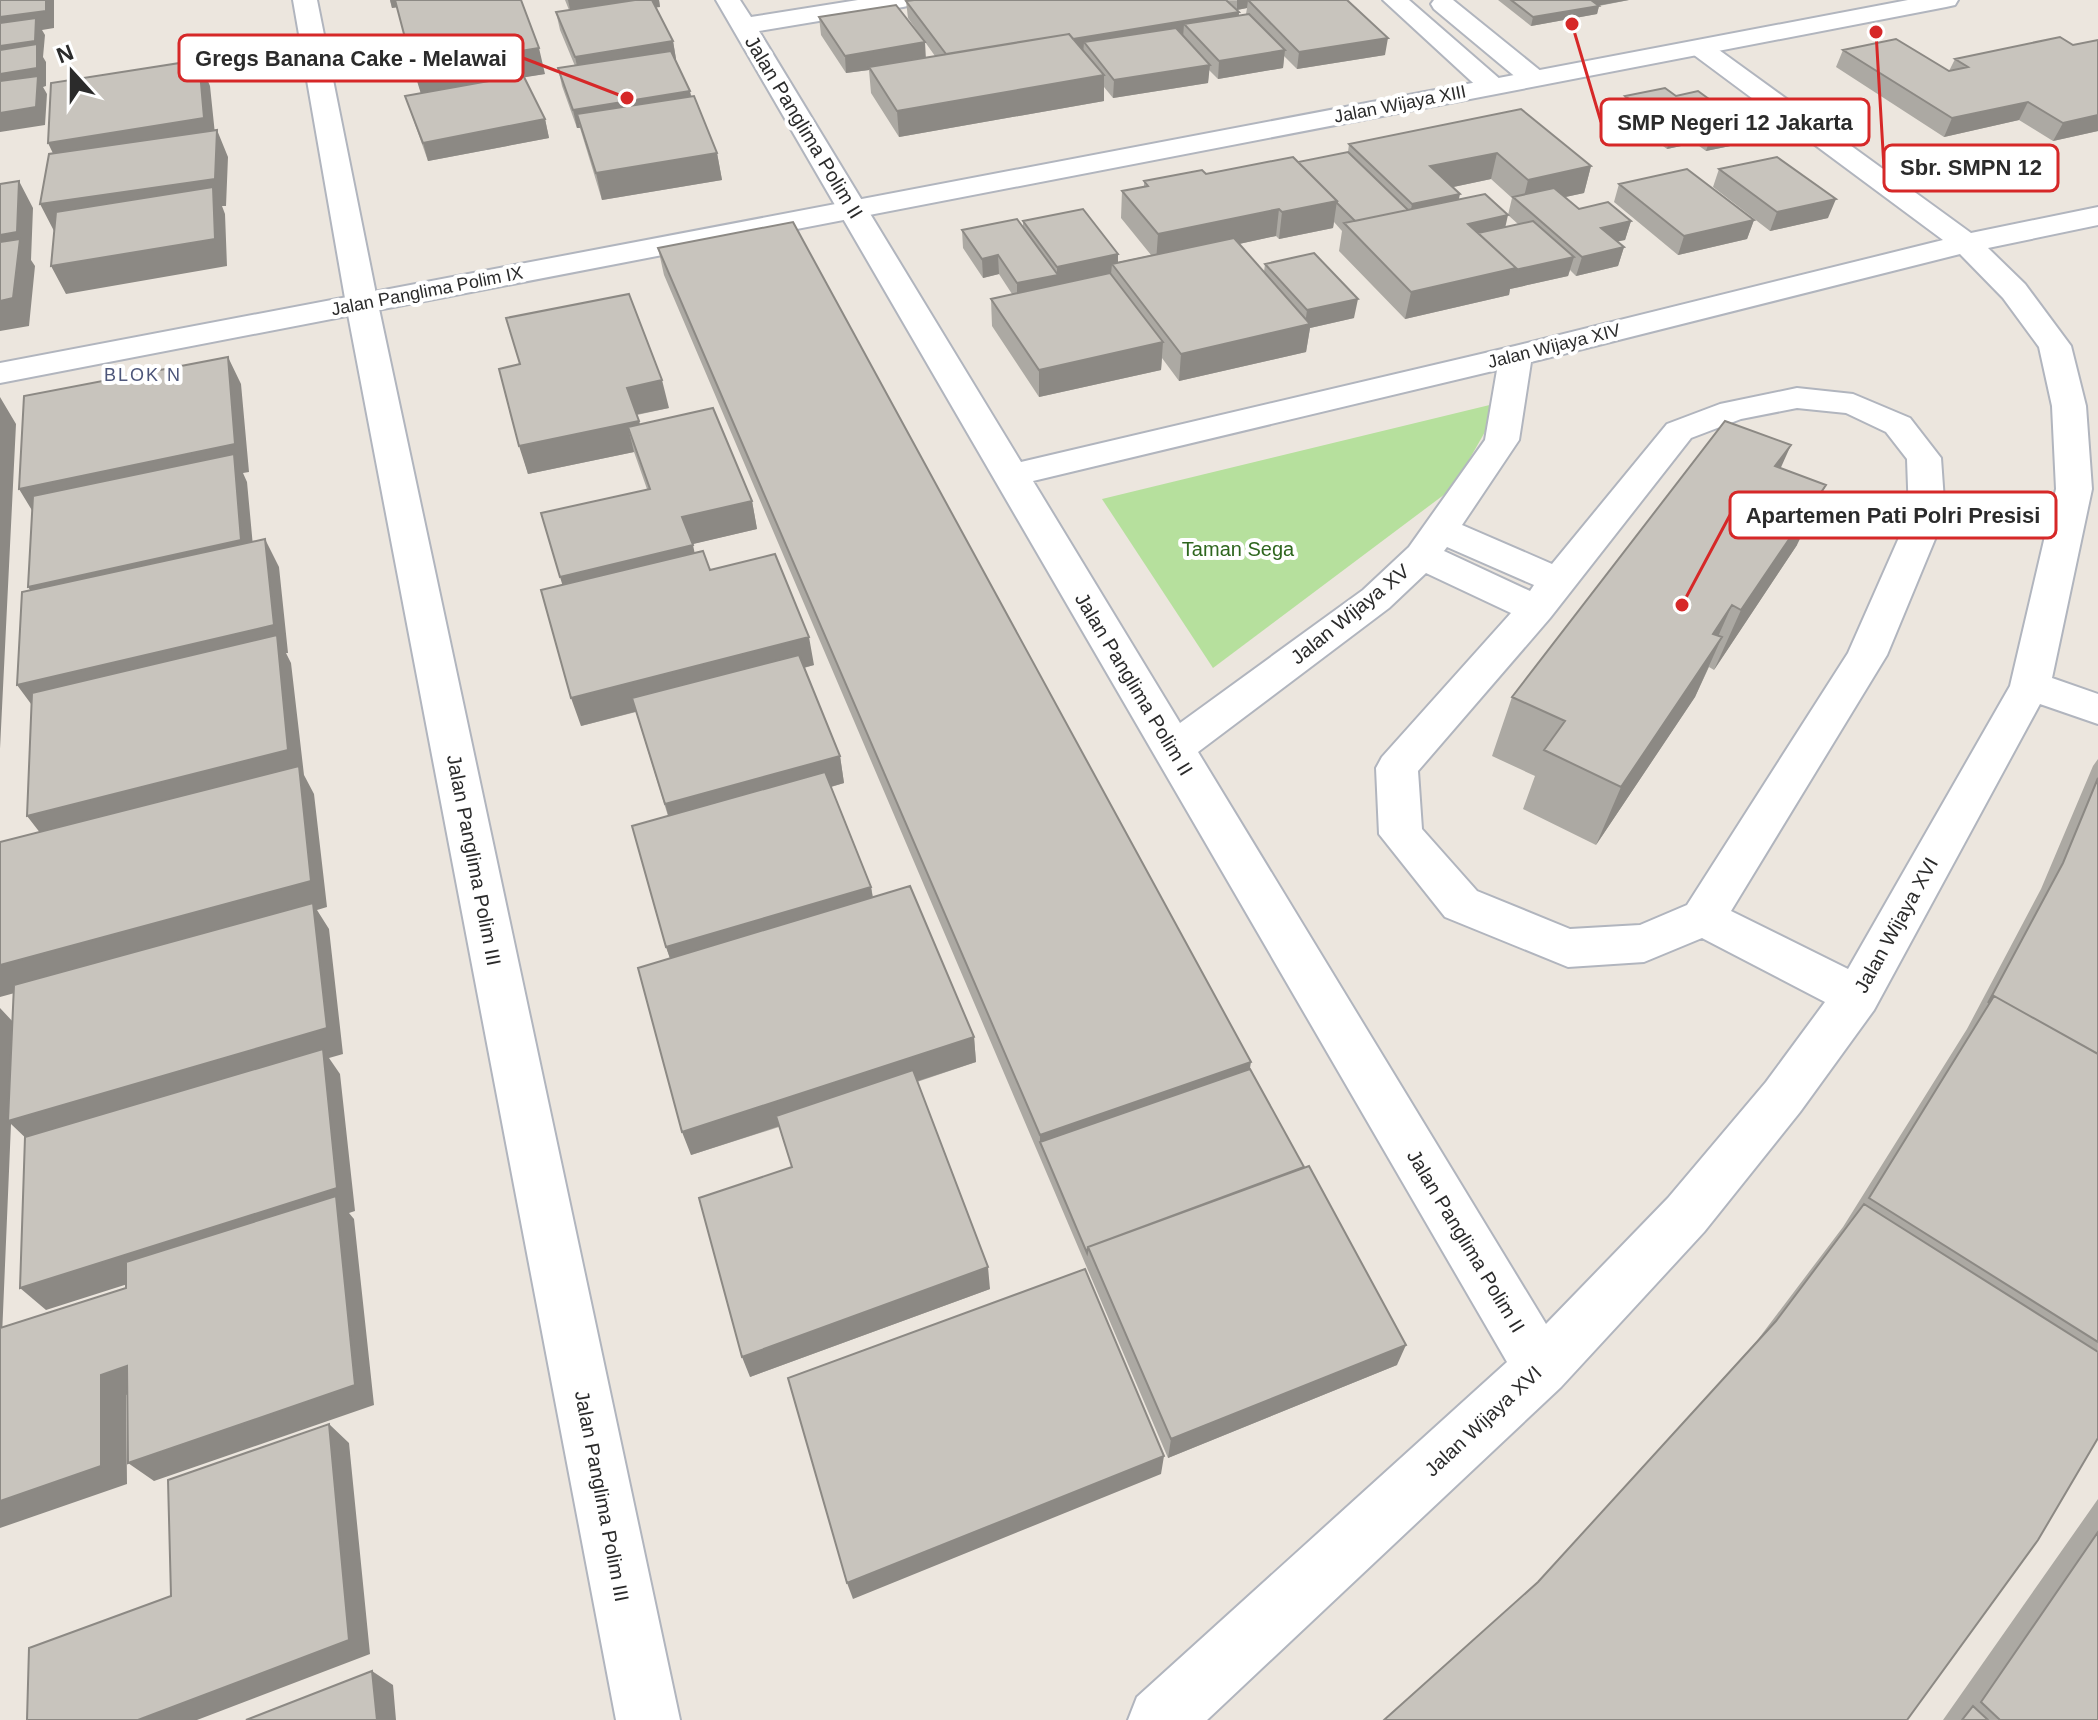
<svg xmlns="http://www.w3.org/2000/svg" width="2098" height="1720" font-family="Helvetica,sans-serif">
	<rect width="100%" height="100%" fill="#ece6de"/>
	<path fill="#b6e09d" d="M1502,402L1453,488L1213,668L1102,499Z"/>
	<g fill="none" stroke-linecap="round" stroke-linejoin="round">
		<g stroke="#b1b5be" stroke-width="4">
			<path id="street" d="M293,0H317L378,304L680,1720H616L346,304Z
				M716,0H740L751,17L858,0H915L912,5L903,7L759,31L1021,462L1515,346L1943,240L1690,52L1686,47L1690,42H1708L1971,233L2098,207V225L1988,248L2025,284L2071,346L2086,406L2092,489L2052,678L2098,694V724L2040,704L1874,1010L1800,1112L1704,1232L1561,1387L1207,1720H1128L1137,1697L1507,1362ZM1960,254L2003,298L2039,347L2052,406L2056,489L2010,686L1848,969L1731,911L1887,655L1945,515L1941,458L1910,418L1853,394L1797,388L1720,404L1667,424L1552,564L1462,525L1519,440L1531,362ZM1497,370L1485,440L1409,547L1363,590L1180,723L1033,481ZM1797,408L1846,413L1886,432L1907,459L1909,515L1848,653L1687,905L1640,925L1570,929L1477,891L1422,829L1418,771L1550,618L1691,438L1741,419ZM1447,547L1534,585L1530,591L1444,551ZM1426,573L1511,613L1382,757L1376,768L1379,834L1445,917L1568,967L1644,962L1702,938L1825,1002L1766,1082L1668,1198L1546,1324L1198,752L1389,608Z
				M1383,0H1409L1501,80L1505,86L1501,92H1483Z
				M1434,0H1453L1542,72L1546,78L1542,84H1524L1434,9L1431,4Z"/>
		</g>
		<g stroke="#b1b5be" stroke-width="4">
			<path id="secondary" d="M1908,0H1958L1955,5L1946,7L0,383V363Z"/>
		</g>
		<use href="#street" fill="#fff" fill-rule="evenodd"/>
		<use href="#secondary" fill="#fff" fill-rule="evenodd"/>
	</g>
	<path fill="#aca9a3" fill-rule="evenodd" d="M390,0L545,74L524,77L545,119L549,138L428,161L405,96L421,93L397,7L392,8Z
		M565,0H659L660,7H655L673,41L676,59H675L717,153L722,180L602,200L580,128H577L562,86L558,68L575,66L560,30L556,12L569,10Z
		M1347,0L1385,55L1297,69L1284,56L1283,68L1218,79L1209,70L1208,83L1113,98L1104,87V101L899,137L871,93L869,70L846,73L821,35L819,17L925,42V58L935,56L908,18L906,1ZM1247,8L1246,14L1239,16L1237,10Z
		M1498,0H1629L1599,6L1597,14L1531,26Z
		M2098,40V131L2053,141L2019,120L1944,137L1836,67L1843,50L1949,71L1955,59L2073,45Z
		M1665,88L1740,144L1706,151L1695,143L1667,149L1620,114L1625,96Z
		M1521,109L1591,166L1584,193L1565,197L1579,209L1631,221L1625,240L1617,241L1624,247L1618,266L1576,276L1570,270L1568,276L1510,289L1509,295L1405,319L1339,251L1342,231L1334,222L1333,228L1279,239L1276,236L1239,244L1264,272L1265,264L1354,318L1310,328L1306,352L1179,381L1162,358L1161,370L1039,397L992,326L991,299L1012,294L999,274L983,278L963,248L962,230L1023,227V221L1118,254V262L1151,255L1121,218L1122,191L1144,187V181L1298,162L1348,152L1349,144ZM1491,179L1512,198L1508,215L1518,224L1505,227L1459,199L1453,187Z
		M1719,169L1828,218L1770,231L1713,187Z
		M1619,184L1754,220L1747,239L1678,255L1614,202Z
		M658,248L1250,1069L1397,1365L1168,1458L664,275Z
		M499,369L669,408L637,415L640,424L752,501L757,529L692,544L694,553L710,570L814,665L804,668L840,756L844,783L831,787L871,887L873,897L974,1037L976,1062L917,1082L990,1289L750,1377L792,1167L779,1127L691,1155L670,958L666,947L668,816L636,712L581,726L647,489L634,452L528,474Z
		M1780,468L1797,545L1714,670L1709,667L1695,697L1596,845L1523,809L1535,776L1492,756L1512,697Z
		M2098,759V1438L1402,1705L1538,1583L1756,1342L1843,1227L1967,1029L2041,889L2093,766Z
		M2098,1499V1720H1943Z"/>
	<path fill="#8c8984" d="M46,0H54V28L42,30L45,35L43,57L46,62V86L43,87L47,94L45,125L0,132V17Z
		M390,0H445L392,8Z
		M568,0H659L660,7L572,19Z
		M1237,0H1248L1247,8L1237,10Z
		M1589,0H1629L1596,6H1599L1597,14L1531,26L1533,17Z
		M1239,12L1238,30L1184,24L1183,38L1084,42L1083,55L949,58Z
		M1388,38L1385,55L1297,69L1299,52Z
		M673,41L676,59L579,75L575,57Z
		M925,42L926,60L869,67V70L846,73L845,56Z
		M539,48L545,74L421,94L413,68Z
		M1285,50L1283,68L1218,79L1219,61Z
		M199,60L210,86L216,144L61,170L48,143Z
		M1210,65L1208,83L1113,98L1114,80Z
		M1104,75V101L899,137L897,111Z
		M690,91L693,109L577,114L580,128H577L573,110Z
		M2028,102L2019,120L1944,137L1952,118Z
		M2098,115V131L2053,141L2063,123Z
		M545,119L549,138L428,161L423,143Z
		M1701,125L1695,143L1667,149L1672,131Z
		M1746,126L1740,144L1706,151L1712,133Z
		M217,130L228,157L226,206H222L225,214L227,266L66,294L51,266L54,231L40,204Z
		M717,153L722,180L602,200L596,173Z
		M1497,153L1491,179L1425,193L1430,166Z
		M1591,166L1584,193L1524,206L1522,205L1528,180Z
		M19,181L33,208L31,260L35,266L29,326L0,331V235Z
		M1460,194L1454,221L1407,231L1412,204Z
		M1836,199L1828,218L1770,231L1777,212Z
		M1337,201L1333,228L1279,239L1282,212Z
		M1279,209L1276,236L1156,262L1158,234Z
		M1508,215L1502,242L1487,245L1468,224Z
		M1754,220L1747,239L1678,255L1684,236Z
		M1631,221L1625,240L1595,246L1601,228Z
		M1624,247L1618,266L1576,276L1582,257Z
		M1118,254V271L1112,264L1111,274L1058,285L1017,302V283L1057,275V267Z
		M998,255L999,274L983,278L982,259Z
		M1574,257L1568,276L1510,289L1509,295L1405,319L1411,292L1516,268Z
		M1358,299L1354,318L1310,328L1306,352L1179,381L1181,354L1305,325L1307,310Z
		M1163,342L1161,370L1039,397V370Z
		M228,357L241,384L249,472L243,473L247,482L255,568L47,615L28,587L36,517L19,489Z
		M662,380L669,408L634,415L627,388Z
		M0,397L16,424L0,749Z
		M639,421L646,449L628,427L634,452L528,474L519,446Z
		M1791,445L1764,505L1775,466Z
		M1826,485L1797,545L1714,670L1741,610Z
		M752,501L757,529L689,545L682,517Z
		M265,539L279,567L288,653H286L291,663L304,775L314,794L327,907L317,910L329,929L343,1054L329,1058L340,1074L355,1211L349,1213L354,1219L374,1405L154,1481L128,1463L338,1217L46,1310L20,1288L33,1145L11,1124L0,1383V1008L15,1024L314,911L0,997V965L48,843L27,816L37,712L17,685Z
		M693,545L699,574L569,606L560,577Z
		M1732,605L1709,657L1722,637L1695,697L1596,845L1621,787L1713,634Z
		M809,637L814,665L581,726L571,698Z
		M840,756L844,783L673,832L665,804Z
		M871,887L875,913L675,973L666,947Z
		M974,1037L976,1062L691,1155L682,1132Z
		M1251,1062L1247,1086L1040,1142V1135Z
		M988,1267L990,1289L750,1377L742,1357Z
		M1406,1345L1397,1365L1168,1458L1171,1439Z
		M127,1366L152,1386L126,1395L127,1484L0,1528V1501L101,1375Z
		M329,1424L349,1443L370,1654L197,1720H138Z
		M1164,1456L1161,1474L853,1599L847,1583Z
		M372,1671L393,1685L396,1720H377Z"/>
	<path fill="#c8c4bd" stroke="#8c8984" stroke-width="2" d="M0,0H46V11L0,17Z
		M395,0H521L539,48L413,68Z
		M635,0H652L673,41L575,57L556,12Z
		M914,0H1226L1239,12L1073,39L1069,34L946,54L906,1Z
		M1248,0H1347L1388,38L1299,52Z
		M1511,0H1591L1599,6L1533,17Z
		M896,5L925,42L845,56L819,17Z
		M1249,14L1285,50L1219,61L1184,24Z
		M36,18L35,41L0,46V23Z
		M1176,28L1210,65L1114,80L1084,42Z
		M1069,34L1104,75L897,111L869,67Z
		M2060,37L2073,45L2098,40V115L2063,123L2028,102L1952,118L1843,50L1896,39L1949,71L1968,67L1955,59Z
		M37,44V68L0,74V50Z
		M671,51L690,91L573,110L558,68Z
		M199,60L204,118L48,143L51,83Z
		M523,75L545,119L423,143L405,96Z
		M38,76L36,107L0,113V81Z
		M1665,88L1676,96L1698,91L1746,126L1712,133L1701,125L1672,131L1625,96Z
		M694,96L717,153L596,173L577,114Z
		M1521,109L1591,166L1528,180L1497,153L1430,166L1460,194L1412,204L1349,144Z
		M217,130L215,179L40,204L49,154Z
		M1348,152L1408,210L1355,221L1337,203V201L1298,162Z
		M1293,157L1337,201L1282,212L1279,209L1158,234L1122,191L1148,186L1144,181L1202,170L1206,174Z
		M1777,157L1836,199L1777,212L1719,169Z
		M1687,169L1754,220L1684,236L1619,184Z
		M19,181L17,232L0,235V184Z
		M213,187L215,239L51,266L56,212Z
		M1554,188L1579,209L1608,202L1631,221L1601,228L1624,247L1582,257L1513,197Z
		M1485,194L1508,215L1468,224L1516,268L1411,292L1344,223Z
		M1083,209L1118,254L1057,267L1023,221Z
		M1017,219L1058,275L1017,283L998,255L982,259L962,230Z
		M1533,221L1574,257L1515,270L1516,268L1478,233Z
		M793,222L1251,1062L1040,1135L658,248Z
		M1234,238L1310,324L1181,354L1112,264Z
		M20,239L13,298L0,301V242Z
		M1314,253L1358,299L1307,310L1265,264Z
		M1110,273L1163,342L1039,370L991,299Z
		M629,294L662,380L627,388L639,421L519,446L499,369L520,364L506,318Z
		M228,357L235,444L19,489L24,396Z
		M713,408L752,501L682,517L693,545L560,577L541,513L650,489L628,427Z
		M1725,421L1791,445L1775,466L1826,485L1741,610L1732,605L1713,634L1722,637L1621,787L1544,750L1565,721L1512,697Z
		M234,454L241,540L28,587L33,496Z
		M265,539L274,625L17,685L22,592Z
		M703,551L710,570L775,554L809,637L571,698L541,590Z
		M277,635L288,750L27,816L32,693Z
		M799,655L840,756L665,804L632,698Z
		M299,766L311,881L0,965V842Z
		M825,772L871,887L666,947L632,826Z
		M2098,778V1054L1994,996L1988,1003L2063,863Z
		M910,886L974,1037L682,1132L638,968Z
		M313,903L327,1028L8,1121L14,985Z
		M1994,996L2098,1054V1342L1869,1198Z
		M323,1049L337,1188L20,1288L25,1137Z
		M1250,1069L1304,1167L1088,1247L1087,1253L1040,1142Z
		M913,1070L988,1267L742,1357L699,1198L792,1167L776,1116Z
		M1309,1166L1406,1345L1171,1439L1088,1247Z
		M336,1196L355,1385L128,1463L127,1366L101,1375V1466L0,1501V1328L126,1288V1262Z
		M1864,1204L2098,1352V1438L2038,1540L1907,1720H1384L1538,1582L1776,1321Z
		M1085,1269L1164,1456L847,1583L788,1378Z
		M329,1424L349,1640L138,1720H27L29,1648L171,1596L168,1480Z
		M2098,1532V1720H2000L1981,1702Z
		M372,1671L377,1720H246Z
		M1973,1706L1988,1720H1962Z"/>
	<g text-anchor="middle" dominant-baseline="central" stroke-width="8" stroke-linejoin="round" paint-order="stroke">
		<g font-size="18" fill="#2b2b2b" stroke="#fff">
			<text transform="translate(1400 104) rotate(-11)">Jalan Wijaya XIII</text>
			<text transform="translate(427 291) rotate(-11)">Jalan Panglima Polim IX</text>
			<text transform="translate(1554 346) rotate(-14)">Jalan Wijaya XIV</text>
		</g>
		<g font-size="18" letter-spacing="2" fill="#4d567a" stroke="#fff">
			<text x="143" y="375">BLOK N</text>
		</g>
		<g font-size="20" fill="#2b2b2b" stroke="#fff">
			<text transform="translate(804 127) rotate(59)">Jalan Panglima Polim II</text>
			<text transform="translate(1350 614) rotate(-39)">Jalan Wijaya XV</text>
			<text transform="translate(1134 684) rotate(59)">Jalan Panglima Polim II</text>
			<text transform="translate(474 860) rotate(79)">Jalan Panglima Polim III</text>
			<text transform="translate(1896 925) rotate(-61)">Jalan Wijaya XVI</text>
			<text transform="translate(1466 1241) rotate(59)">Jalan Panglima Polim II</text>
			<text transform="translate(1483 1421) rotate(-43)">Jalan Wijaya XVI</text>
			<text transform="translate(602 1496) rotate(79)">Jalan Panglima Polim III</text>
		</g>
		<g font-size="20" fill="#2e661e" stroke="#fff">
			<text x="1238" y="549">Taman Sega</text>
		</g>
	</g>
	<path fill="none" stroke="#d62828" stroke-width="3" d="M627 98L523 58M1572 24L1601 122M1876 32L1884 168M1682 605L1730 515"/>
	<g fill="#d62828" stroke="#fff" stroke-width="3">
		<circle cx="627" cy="98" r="8"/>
		<circle cx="1572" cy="24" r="8"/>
		<circle cx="1876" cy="32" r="8"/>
		<circle cx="1682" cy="605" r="8"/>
	</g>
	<g fill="#fff" stroke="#d62828" stroke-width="3">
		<rect x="179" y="35" width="344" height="46" rx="8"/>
		<rect x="1601" y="99" width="268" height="46" rx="8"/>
		<rect x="1884" y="145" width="174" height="46" rx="8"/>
		<rect x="1730" y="492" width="326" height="46" rx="8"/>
	</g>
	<g font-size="22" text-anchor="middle" font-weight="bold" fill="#2b2b2b">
		<text x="351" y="66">Gregs Banana Cake - Melawai</text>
		<text x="1735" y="130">SMP Negeri 12 Jakarta</text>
		<text x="1971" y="175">Sbr. SMPN 12</text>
		<text x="1893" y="523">Apartemen Pati Polri Presisi</text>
	</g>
	<g transform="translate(72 72) rotate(339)" stroke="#ffffff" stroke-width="6" paint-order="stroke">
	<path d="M0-6L14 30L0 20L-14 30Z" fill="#2b2b2b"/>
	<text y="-12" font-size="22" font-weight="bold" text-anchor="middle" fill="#2b2b2b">N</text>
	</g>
</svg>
